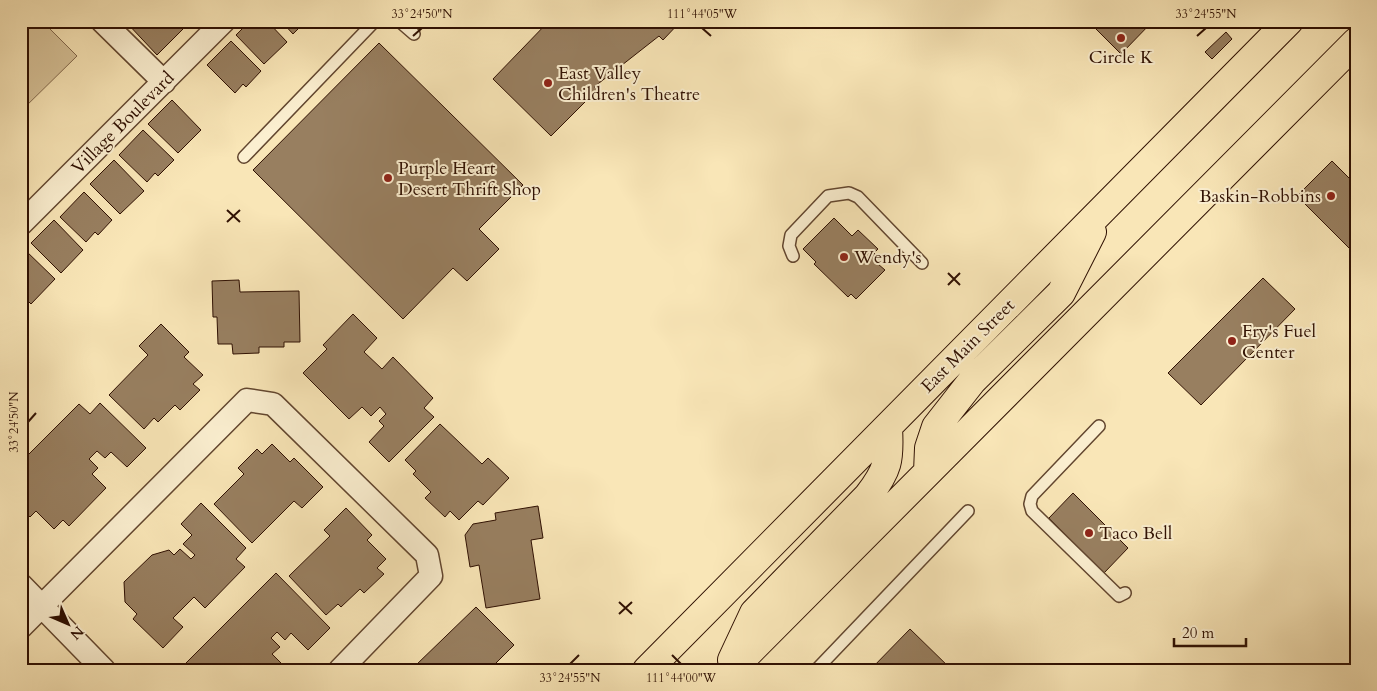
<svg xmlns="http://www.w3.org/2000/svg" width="1377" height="691" font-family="Cardo,serif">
	<rect width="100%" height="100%" fill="#f9e6b7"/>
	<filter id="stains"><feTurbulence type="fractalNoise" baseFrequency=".004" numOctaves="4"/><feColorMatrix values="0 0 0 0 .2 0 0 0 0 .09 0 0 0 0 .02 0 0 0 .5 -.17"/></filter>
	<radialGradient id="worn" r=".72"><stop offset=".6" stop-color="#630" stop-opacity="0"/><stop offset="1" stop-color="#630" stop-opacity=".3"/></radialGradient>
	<path fill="#d7c298" stroke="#83694d" d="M21,21H42L77,56L21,111Z"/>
	<path fill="#987f60" stroke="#2f1002" d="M127,21H175L183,29L157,55L126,22Z
		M250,21H267L287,42L264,64L236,35Z
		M281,21H306L293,34Z
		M549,21H681L663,40L659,36L594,87L598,89L551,136L493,79Z
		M1088,21H1153L1121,54Z
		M1226,32L1232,39L1212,59L1205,52Z
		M231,41L261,71L246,87L243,84L235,93L207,65Z
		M379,43L523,185L479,229L499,249L467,281L453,268L403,319L253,170Z
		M172,100L201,130L178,153L148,124Z
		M143,130L174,160L158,176L155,173L147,182L119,155Z
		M114,160L144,191L120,214L90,184Z
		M1332,161L1356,185V255L1297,196Z
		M84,192L112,220L98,235L95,232L86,242L60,217Z
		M834,218L852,236L858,230L878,249L874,253L881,261L878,264L885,270L856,299L851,294L848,297L814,264L816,262L803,249Z
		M54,220L83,250L61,273L31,243Z
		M24,249L55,279L31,304L21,294V252Z
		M1263,278L1295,309L1201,405L1168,373Z
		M239,280L240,292L299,291L300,342H284V347H259V353L233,354L232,344H218L217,317H213L212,281Z
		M353,314L377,338L364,352L382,369L393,357L433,398L424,408L434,417L389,462L369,442L384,426L379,421L386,414L380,407L371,416L362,407L349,419L303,373L327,349L323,345Z
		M161,324L189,352L184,357L203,375L193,384L200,390L180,410L175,405L158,422L154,418L144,429L109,395L148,355L139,346Z
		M100,403L146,448L127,467L111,452L105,458L97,451L89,459L98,468L92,474L106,488L69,526L63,520L54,529L36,511L30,517L21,508V462L79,404L90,414Z
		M440,424L482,464L488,458L509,478L483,505L478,501L459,520L450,511L445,517L425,498L431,492L413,474L416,471L405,460Z
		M272,444L290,462L294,458L323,487L302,508L294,501L252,543L214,504L244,474L238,468L257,449L262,454Z
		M1073,493L1128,548L1104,573L1049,518Z
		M201,503L246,548L236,559L245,567L205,608L194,597L173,618L183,627L163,648L133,619L137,614L125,602L124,582L152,555L169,550L174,555L180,549L191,559L195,555L183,544L192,535L181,524Z
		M538,506L543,538L531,540L540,599L486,608L479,565L470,567L465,535L473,524L496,520L495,513Z
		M346,508L372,535L367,540L386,559L377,568L384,574L364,593L360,589L341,607L338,604L326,615L289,576L330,536L324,530Z
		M276,573L330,628L308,650L291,633L285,640L277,632L271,638L280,647L272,654L286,668L285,670H185L182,667Z
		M476,607L514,645L489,670H418L415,666Z
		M910,629L952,670H870Z"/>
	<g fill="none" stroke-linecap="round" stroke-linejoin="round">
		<g stroke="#62462f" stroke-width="14">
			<path id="service" d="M399,21L414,34
				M244,157L375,21
				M793,256L789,246L791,235L828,196L849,193L858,197L922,263
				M1099,426L1032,496L1030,504L1032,511L1119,596L1125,593
				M816,670L968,511"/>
		</g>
		<g stroke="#62462f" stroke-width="25">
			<path id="minor" d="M102,21L164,82
				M21,224L224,21
				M21,585L104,670
				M21,627L247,400L273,404L427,555L431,576L340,670"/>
		</g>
		<g stroke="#2f1002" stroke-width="30">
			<path id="primary" d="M928,472L929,448L936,427L972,381L1061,293L1092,232
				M732,660L754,613L868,496C888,470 890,460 888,428
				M647,670L1289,21
				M731,670L1356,42"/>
		</g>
		<use href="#service" stroke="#fbefd0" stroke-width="11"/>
		<use href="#minor" stroke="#fbefd0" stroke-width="22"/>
		<use href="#primary" stroke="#f9e6b7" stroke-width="28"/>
	</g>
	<path fill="none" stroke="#2f1002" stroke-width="2" d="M702,28L711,36M413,36L422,28M1197,36L1206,28M227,210L240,222M227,222L240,210M948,273L960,285M948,285L960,273M28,422L36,413M619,602L632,614M619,614L632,602M672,655L681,664M570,664L579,655"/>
	<g fill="#8f2418" stroke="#fbefd0" stroke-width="2">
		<circle cx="1121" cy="38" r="5"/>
		<circle cx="548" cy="83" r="5"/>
		<circle cx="388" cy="178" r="5"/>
		<circle cx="1331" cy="196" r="5"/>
		<circle cx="844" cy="257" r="5"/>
		<circle cx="1232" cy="341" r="5"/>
		<circle cx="1089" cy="533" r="5"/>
	</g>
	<g text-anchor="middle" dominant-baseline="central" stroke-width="4" stroke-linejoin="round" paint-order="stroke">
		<g font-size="18" fill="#2f1002" stroke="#fbefd0" text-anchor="start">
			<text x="1121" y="57" text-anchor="middle">Circle K</text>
			<text x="558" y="73">East Valley<tspan x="558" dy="21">Children's Theatre</tspan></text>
			<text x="398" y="168">Purple Heart<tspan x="398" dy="21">Desert Thrift Shop</tspan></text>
			<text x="1321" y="196" text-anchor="end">Baskin-Robbins</text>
			<text x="854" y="257">Wendy's</text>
			<text x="1242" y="331">Fry's Fuel<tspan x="1242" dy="21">Center</tspan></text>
			<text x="1099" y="533">Taco Bell</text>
		</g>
		<g font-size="18" fill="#2f1002" stroke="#fbefd0">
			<text transform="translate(123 123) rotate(-45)">Village Boulevard</text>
			<text transform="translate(968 346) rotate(-45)">East Main Street</text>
		</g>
	</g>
	<rect width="1377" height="691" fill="none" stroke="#f9e6b7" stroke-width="55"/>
	<g transform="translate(68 624) rotate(135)" stroke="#fbefd0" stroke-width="4" paint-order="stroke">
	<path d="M0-4L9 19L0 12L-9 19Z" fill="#2f1002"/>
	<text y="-8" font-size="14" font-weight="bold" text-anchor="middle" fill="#2f1002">N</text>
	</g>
	<path d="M1174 638v8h72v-8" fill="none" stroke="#2f1002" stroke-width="2.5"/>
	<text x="1182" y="638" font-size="15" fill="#2f1002" stroke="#fbefd0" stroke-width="4" paint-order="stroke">20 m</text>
	<rect x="28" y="28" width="1322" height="636" fill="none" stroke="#2f1002" stroke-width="2"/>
	<g font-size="12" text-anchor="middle" fill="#2f1002">
		<text x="422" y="18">33°24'50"N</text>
		<text x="702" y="18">111°44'05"W</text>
		<text x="1206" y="18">33°24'55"N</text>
		<text transform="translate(14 422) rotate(-90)" y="4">33°24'50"N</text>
		<text x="570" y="682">33°24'55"N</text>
		<text x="681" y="682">111°44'00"W</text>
	</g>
	<rect width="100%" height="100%" filter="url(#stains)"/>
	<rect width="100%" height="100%" fill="url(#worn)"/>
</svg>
